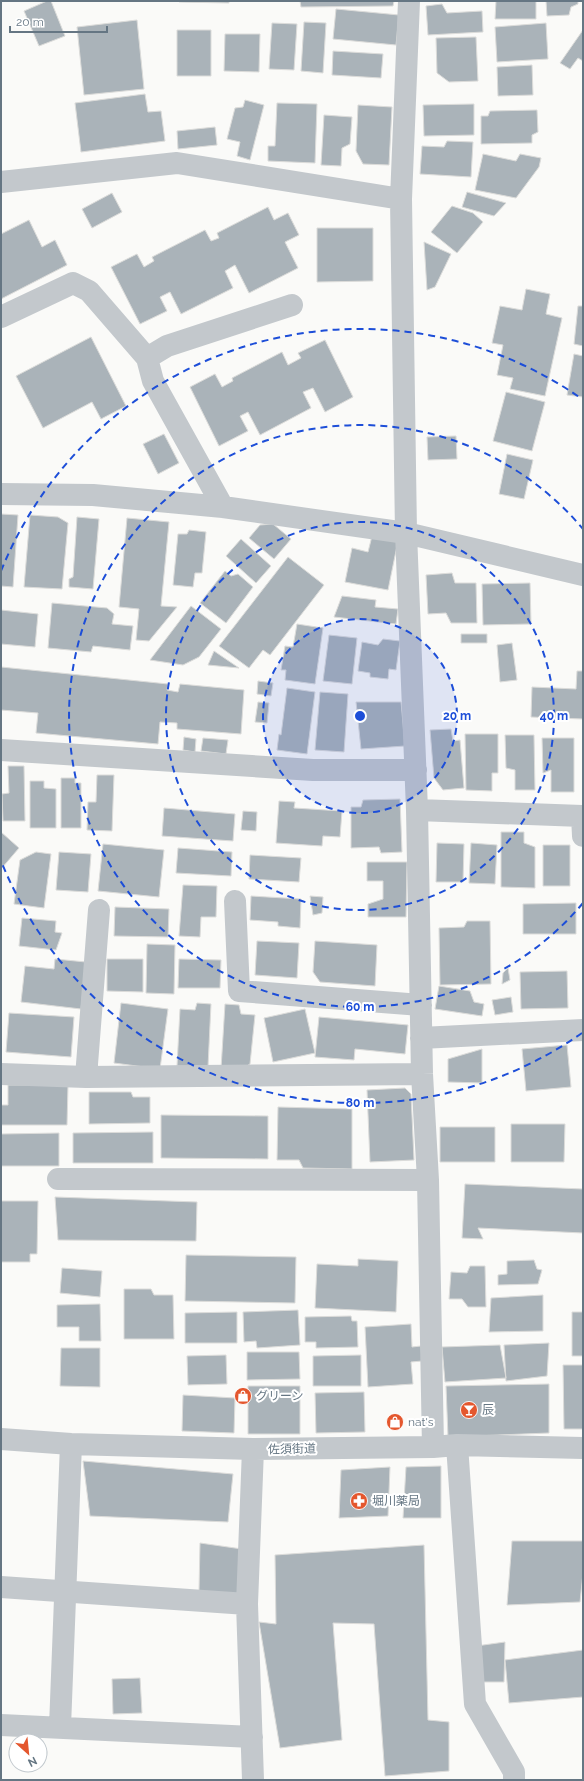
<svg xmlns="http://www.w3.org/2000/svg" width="584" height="1781" font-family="Raleway,'Noto Sans JP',sans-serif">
	<rect width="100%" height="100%" fill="#fafaf8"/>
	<path fill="#aab3b9" stroke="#dcdcda" d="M47,1H51L65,36L39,46L24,11Z
		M179,1H229V3L179,2Z
		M300,1H394L393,6L301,7Z
		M496,1H536V19H495Z
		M546,1H578V4L571,7L569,15L547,16Z
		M442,4L447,13L482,11L483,32L428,35L426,6Z
		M336,9L399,15L396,45L333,39Z
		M137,20L144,89L84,95L77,27Z
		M304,22L326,23L323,73L301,71Z
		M272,23L297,24L294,70L269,69Z
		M546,23L548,59L497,62L495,27Z
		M177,30H211V76H177Z
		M583,30V61L578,58L570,69L560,63Z
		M225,34H260L259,72L224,71Z
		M476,37L478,81L449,82L437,73L436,38Z
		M333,51L383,54L381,78L332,75Z
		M532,65L533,95L498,96L497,67Z
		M145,94L148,112L161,111L165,141L81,152L75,103Z
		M245,100L264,105L250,160L237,156L240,142L227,139L235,108L243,107Z
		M277,103L317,104L315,163L268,161V146H275Z
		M474,104V135L424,136L423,105Z
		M358,105L392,107L389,165L363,164L356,151Z
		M537,110L538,132L532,135V143L481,144V116H488L490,111Z
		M324,115L352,117L350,144L342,148L341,166L321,165Z
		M215,127L217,145L178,149L177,131Z
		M447,141L473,142L471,177L420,174L422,146L444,147Z
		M483,154L516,161L520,154L541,158L539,167L516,198L475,190Z
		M467,192L506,203L494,216L462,207Z
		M112,193L122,212L92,228L82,209Z
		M452,206L473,213L483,222L457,253L431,232Z
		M268,207L274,220L288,213L299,235L285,242L298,268L249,293L235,265L225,271L233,288L181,314L170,292L160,297L167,311L140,324L111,267L137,254L144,267L154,261L152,257L205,230L211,241L219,238L217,233Z
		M29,220L42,247L55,240L67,265L1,299V234Z
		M317,228H373V281L317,282Z
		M424,242L451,254L435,287L427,290Z
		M526,289L550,294L546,314L562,318L545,396L510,389L513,378L497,375L503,345L492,343L500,306L522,310Z
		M578,306H583V346L574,344Z
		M91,337L126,406L101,419L92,402L43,428L16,376Z
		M325,340L353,397L325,412L313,388L303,392L311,408L260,435L248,412L240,416L248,431L219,446L190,387L215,374L222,387L233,381L232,378L282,352L288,365L301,358L298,353Z
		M574,354L583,356V397L567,395Z
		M506,392L545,402L532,451L493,441Z
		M164,434L179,463L158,474L143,444Z
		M456,436L457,459L428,460L427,437Z
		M507,454L533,460L524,499L499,494Z
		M1,514L18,515L13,587L1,586Z
		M30,515L58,517L68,523L62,589L24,587Z
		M77,517L99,519L93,589L69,587V579L73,577Z
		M127,518L169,522L161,606L177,607L149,641L136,640L139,609L119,607Z
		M273,524L291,539L274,559L249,538L260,525Z
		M189,530L206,532L202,573H195L193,587L173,585L178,534H187Z
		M372,536L398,541L388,590L345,582L352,548L368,552Z
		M241,539L271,566L256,583L226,556Z
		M288,557L324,585L270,655L263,650L249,668L219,646Z
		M225,571L231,576L238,574L253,587L226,623L200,603Z
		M452,573L455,583H476L477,623H451L446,613L428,614L426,575Z
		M530,583L531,624L483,625L482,584Z
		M342,596L376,600L375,607L398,609L396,624L334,617Z
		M52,603L107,608L114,614L112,624L133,626L130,650L93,646L91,652L48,648Z
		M191,606L221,629L199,657L183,665L150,660Z
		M1,610L38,614L35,647L1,644Z
		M297,624L323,628L315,684L285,680L286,670H281L285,646L293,647Z
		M461,634H487V643H461Z
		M329,635L357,638L352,684L323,681Z
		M383,639L400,641L396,670L389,669L388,679L370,677V673L358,671L362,642L378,645Z
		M512,643L517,680L500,682L497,645Z
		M214,651L239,668L208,665Z
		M1,667L168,684L167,690L178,692L180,684L244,690L241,734L177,729V723L160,722L158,744L36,733L38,713L1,710Z
		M577,671H583V719L531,717L532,687L576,689Z
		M258,681L273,683L271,696L257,694Z
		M287,688L315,692L307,754L277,750L279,734L281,735Z
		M320,692L348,694L344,752L315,750Z
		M258,702L269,703L267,723L255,722Z
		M356,702H401L405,746L361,749Z
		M451,729L453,741L460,740L464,788L443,790L434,778L430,730Z
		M465,734H498V773H492V791L466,790Z
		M505,735H534L535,790H515V770L506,768Z
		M184,737L196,739L195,752L183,750Z
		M203,738L228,740L226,754L201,751Z
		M542,738H574V792H551V770L543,773Z
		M8,766H24L25,821H3L2,794L9,793Z
		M97,775H114L112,831L87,830L88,802H96Z
		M61,778H75V783H81V828H61Z
		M30,781H44V788L56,789V828H30Z
		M400,799L402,852L381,853L379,847L351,848V807H361L363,800Z
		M279,801L295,802L294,808L342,811L340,837L323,836L322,846L276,843Z
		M164,808L235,814L233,841L162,836Z
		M243,811L257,812L256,831L241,830Z
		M1,832L19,848L1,869Z
		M501,832H524V843L535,847V888L501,887Z
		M437,843L464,844L463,882H436Z
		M471,843L497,845L495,884L469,883Z
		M103,844L164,850L159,897L98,891Z
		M543,845H570V886H543Z
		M178,848L232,852L231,876L176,873Z
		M36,852L51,854L44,908L14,904L20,860Z
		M59,852L91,854L88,892L56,890Z
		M250,855L301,858L299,882L249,879Z
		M367,862H407L406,917H368V904L383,899V881H367Z
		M183,885L217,886L216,917H201L200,937L179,936Z
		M251,896L301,899L300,928L278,926V922L250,920Z
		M310,896L323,897L322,913L313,915Z
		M576,903V934H523V904Z
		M115,907L169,909L168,937L114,936Z
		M22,918L56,921L55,932L62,933L56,950L19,946Z
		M467,921H490L491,984L440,985L439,928L464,927Z
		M257,941L299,943L297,978L255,975Z
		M315,941L377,945L375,986L320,982L313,972Z
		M147,944L175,945L174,994L146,993Z
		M55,959L86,962L81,1009L21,1002L25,966L54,969Z
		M107,959H143V992L107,991Z
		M179,959L221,960L220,988H178Z
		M508,968L510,980L502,984L503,973Z
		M567,971L568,1008L521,1009L520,972Z
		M439,986L470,991L474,1002L484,1004L482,1016L435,1009Z
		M511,997L513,1012L495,1015L492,1000Z
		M121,1003L168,1009L160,1069L114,1063Z
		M197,1003L211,1004L208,1067L177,1066L180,1009L195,1010Z
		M225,1004L239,1005L241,1014L255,1015L250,1064L240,1070L221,1069Z
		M305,1009L315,1053L273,1062L264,1018Z
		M9,1013L74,1017L71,1057L6,1052Z
		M319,1017L408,1025L405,1054L355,1049L354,1060L315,1057Z
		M567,1045L571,1087L526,1091L522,1049Z
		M482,1049V1083L448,1082V1059Z
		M8,1085H68L67,1125H1V1105H8Z
		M405,1088L411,1094L414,1160L370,1162L367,1090Z
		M89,1092H131L133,1097H150V1123L89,1124Z
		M278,1107L352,1109V1169L303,1168L299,1160H277Z
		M161,1115L268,1116V1159L161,1158Z
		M511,1124H565L564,1162H511Z
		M440,1127H495V1162H440Z
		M153,1132V1163H73V1133Z
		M59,1133V1166H1V1134Z
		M465,1184L583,1189V1233L478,1228L483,1239L462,1238Z
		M55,1197L197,1202L196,1241L58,1240Z
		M1,1201H38L37,1254H30V1262H1Z
		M186,1255L296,1257L295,1303L185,1301Z
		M358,1259L398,1261L396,1312L315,1308L317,1264L358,1266Z
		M534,1260L537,1269L542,1270L538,1284L498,1285V1275L507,1274V1261Z
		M470,1266H485L486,1307H468L462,1299H449L451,1272L467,1273Z
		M62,1268L102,1271L100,1297L60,1293Z
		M124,1289H151L154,1295H173L174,1339H124Z
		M543,1295V1331L489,1332L491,1298Z
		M100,1304L101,1341H79V1327H57V1305Z
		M298,1310L300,1345L257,1348L256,1341L244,1342L243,1312Z
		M237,1312V1343H185V1313Z
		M572,1312H583V1356H572Z
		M351,1316L352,1321H357L358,1347L316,1348V1342H305V1317Z
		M411,1324L412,1347L421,1346L422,1361L411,1362L413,1384L368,1387L365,1327Z
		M549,1343L547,1376L506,1381L504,1345Z
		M500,1345L506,1378L445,1382L442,1347Z
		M61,1348H100V1387L60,1386Z
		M247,1352H299L300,1379L247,1380Z
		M226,1355L227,1384L188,1385L187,1356Z
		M361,1355V1386H313V1356Z
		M563,1365H583V1429H564Z
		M549,1384V1433L448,1437L446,1386Z
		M248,1386H300V1434H248Z
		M364,1392L365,1432L316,1433L315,1393Z
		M183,1395L235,1398L234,1433L182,1431Z
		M83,1461L233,1474L228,1522L90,1516Z
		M441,1466V1518H403L406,1467Z
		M390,1467L388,1516L339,1518L341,1470Z
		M512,1541H583V1573L580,1602L507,1605Z
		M200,1543L242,1549V1595L199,1591Z
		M424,1545L428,1720L449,1722V1771L385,1776L374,1624L333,1623L342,1740L280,1748L259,1622L276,1624L275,1555Z
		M505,1642L504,1682H479L476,1646Z
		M583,1650V1697L509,1703L505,1660Z
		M140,1678L142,1713L113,1714L112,1679Z"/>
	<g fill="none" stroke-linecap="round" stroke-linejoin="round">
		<path stroke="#c3c8cc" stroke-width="22" d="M409,1L401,199L406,533L417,810L422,1074L428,1180L433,1447
			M1,182L177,163L401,199
			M1,317L73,283L89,291L147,358L153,381L223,507
			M147,358L167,346L292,305
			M1,494L93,495L223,507L406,533L583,575
			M1,750L313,770H416
			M417,810L582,816L583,836
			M235,901L239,991L421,1005
			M421,1038L583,1030
			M1,1074L86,1077L422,1074
			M86,1077L99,910
			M58,1179L428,1180
			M1,1439L71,1444L253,1449L433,1447L457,1445L583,1448
			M457,1445L475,1704L514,1772V1780
			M1,1587L247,1604
			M1,1725L252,1737
			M60,1727L71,1444
			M253,1780L247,1604L253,1449"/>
	</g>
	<circle cx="360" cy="716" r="97" fill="#1d4ed8" fill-opacity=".12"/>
	<g fill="none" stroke="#1d4ed8" stroke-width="2" stroke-dasharray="7 5">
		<circle cx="360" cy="716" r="97"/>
		<circle cx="360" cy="716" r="194"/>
		<path d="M583 903A291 291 0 1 1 583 529"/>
		<path d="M582 1033A387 387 0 0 1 1 861M1 571A387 387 0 0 1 582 399"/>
	</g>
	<defs>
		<g id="shop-disc" transform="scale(0.9)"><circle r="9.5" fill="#e4572e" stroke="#fff"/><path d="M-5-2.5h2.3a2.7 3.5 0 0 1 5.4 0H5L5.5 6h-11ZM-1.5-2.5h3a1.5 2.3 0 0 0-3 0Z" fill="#fff"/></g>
		<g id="bar-disc" transform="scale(0.9)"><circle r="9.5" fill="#e4572e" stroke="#fff"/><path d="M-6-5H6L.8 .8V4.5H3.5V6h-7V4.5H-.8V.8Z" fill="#fff"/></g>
		<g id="pharmacy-disc" transform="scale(0.9)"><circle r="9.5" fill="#e4572e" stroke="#fff"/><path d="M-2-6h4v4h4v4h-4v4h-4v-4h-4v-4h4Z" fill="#fff"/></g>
	</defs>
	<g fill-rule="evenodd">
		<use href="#shop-disc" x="243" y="1396"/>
		<use href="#bar-disc" x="469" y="1410"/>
		<use href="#shop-disc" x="395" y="1422"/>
		<use href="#pharmacy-disc" x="359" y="1501"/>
	</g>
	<g text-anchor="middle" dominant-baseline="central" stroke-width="4" stroke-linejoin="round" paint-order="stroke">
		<g font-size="12" fill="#657683" stroke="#fff" text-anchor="start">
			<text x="256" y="1396">グリーン</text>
			<text x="482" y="1410">辰</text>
			<text x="408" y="1422">nat's</text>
			<text x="372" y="1501">堀川薬局</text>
		</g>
		<g font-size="12" fill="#657683" stroke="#fff">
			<text transform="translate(292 1449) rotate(-1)">佐須街道</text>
		</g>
	</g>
	<circle cx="360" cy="716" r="6" fill="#1d4ed8" stroke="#fff" stroke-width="2"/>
	<g font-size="12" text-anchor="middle" font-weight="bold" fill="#1d4ed8" stroke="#fff" stroke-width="4" stroke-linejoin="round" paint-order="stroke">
		<text x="457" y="720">20 m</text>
		<text x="554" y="720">40 m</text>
		<text x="360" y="1011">60 m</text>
		<text x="360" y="1107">80 m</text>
	</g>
	<rect width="584" height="1781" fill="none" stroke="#657683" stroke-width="4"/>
	<g transform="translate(28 1753) rotate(153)"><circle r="19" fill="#ffffff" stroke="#c1c8cd"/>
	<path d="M0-3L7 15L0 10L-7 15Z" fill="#e4572e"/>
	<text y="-6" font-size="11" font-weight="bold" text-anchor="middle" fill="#657683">N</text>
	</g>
	<path d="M10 26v6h97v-6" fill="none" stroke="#657683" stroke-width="2"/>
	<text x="16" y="26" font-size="12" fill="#657683" stroke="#ffffff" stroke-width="3" paint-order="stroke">20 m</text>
</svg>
